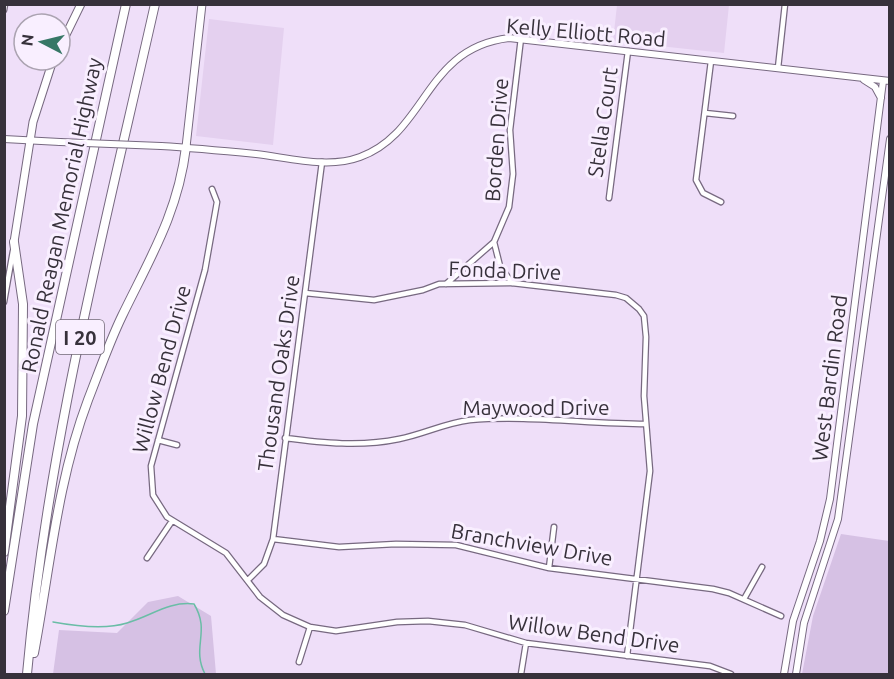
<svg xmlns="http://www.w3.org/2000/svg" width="894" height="679" font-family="Ubuntu,sans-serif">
	<rect width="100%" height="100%" fill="#efdff9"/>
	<path fill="#e4d0ef" d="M617,5H729L724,53L613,41Z
		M209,19L284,28L273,145L196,136Z"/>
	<path fill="#d6c1e4" d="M841,534L889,541V674H802L813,616Z
		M178,596L211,616L216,674H53L59,630L117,633L148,602Z"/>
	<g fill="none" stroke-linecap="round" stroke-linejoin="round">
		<path stroke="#6abda6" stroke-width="1.5" d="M53,622C75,626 105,630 127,623C151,616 169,601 194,604C211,632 191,647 205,674"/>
		<g stroke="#776980" stroke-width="7">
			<path id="minor" d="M4,10L5,4
				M711,61L696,180L703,193L721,202
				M778,68L785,4
				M705,113L733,116
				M212,189L217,202L205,270L151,466L153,495L167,517L226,553L260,597L283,615L310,627L336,631L397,622L428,621L465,625L526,643L710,666L731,674
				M609,198L628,51
				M494,242L500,266L512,283
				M446,284L494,242L509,207L513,174L510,130L521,38
				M305,293L374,300L423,290L439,284L512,283L616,295L626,298L639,309L644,316L646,337L644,396L650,471L627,656
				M4,302L13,251
				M285,438C323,443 361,447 399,439C424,434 445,423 470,420C528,415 588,424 646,424
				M158,440L177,445
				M273,539L339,547L396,544L456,545L549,568L713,589L729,593L781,616
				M147,558L172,521
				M549,568L554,527
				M248,580L264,564L273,539L322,162
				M744,599L762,567
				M299,662L310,627
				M521,674L526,643"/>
		</g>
		<g stroke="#776980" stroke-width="8">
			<path id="tertiary" d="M864,80L875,87L881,98
				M4,139L60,142
				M161,146C193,148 225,151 256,154C290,158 328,169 360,157C427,133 424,48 509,38L890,81
				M784,674L793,621L820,541L830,499L883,81
				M796,674L804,623L838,519L890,139"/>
		</g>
		<g stroke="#776980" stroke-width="9">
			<path id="secondary" d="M60,47L81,4
				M186,147L202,4
				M14,242L33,122L53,60"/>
		</g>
		<g stroke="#776980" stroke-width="10">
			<path id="motorway" d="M4,552L22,416L23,304L14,242
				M4,611L33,424L126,4
				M34,653C50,568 57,482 88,400C99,372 109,343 122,316C150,258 178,213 186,147
				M27,674C47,448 105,226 155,4"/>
		</g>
		<use href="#minor" stroke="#fff" stroke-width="4.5"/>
		<use href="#tertiary" stroke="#fff" stroke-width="6"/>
		<use href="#secondary" stroke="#fff" stroke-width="7"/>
		<use href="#motorway" stroke="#fff" stroke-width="8"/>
		<g stroke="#776980" stroke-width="8" stroke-linecap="butt">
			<path id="tertiary-bridge" d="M60,142L161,146"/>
		</g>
		<use href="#tertiary-bridge" stroke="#fff" stroke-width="6"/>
	</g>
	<g text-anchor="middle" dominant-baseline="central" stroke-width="6" stroke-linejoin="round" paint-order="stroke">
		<rect fill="#f9efff" stroke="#716a76" stroke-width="1.5" x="56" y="320" width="48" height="34" rx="4.5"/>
		<g font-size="20" font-weight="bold" fill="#37313b">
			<text x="80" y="337">I 20</text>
		</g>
		<g font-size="21" fill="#37313b" stroke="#f9efff">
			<text transform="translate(586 32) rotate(5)">Kelly Elliott Road</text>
			<text transform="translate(602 122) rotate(-82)">Stella Court</text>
			<text transform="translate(496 140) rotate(-86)">Borden Drive</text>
			<text transform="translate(61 215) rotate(-78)">Ronald Reagan Memorial Highway</text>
			<text transform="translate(505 270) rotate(2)">Fonda Drive</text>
			<text transform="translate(161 369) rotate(-75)">Willow Bend Drive</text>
			<text transform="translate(278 373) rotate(-82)">Thousand Oaks Drive</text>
			<text transform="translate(829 378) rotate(-83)">West Bardin Road</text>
			<text x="536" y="407">Maywood Drive</text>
			<text transform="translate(532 544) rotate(10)">Branchview Drive</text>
			<text transform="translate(594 633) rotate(8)">Willow Bend Drive</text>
		</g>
	</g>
	<rect width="894" height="679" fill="none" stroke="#37313b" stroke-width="12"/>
	<g transform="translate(42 42) rotate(277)"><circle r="28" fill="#f9efff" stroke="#aba3b1" stroke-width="1.5"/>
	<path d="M0-4.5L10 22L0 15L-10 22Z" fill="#377766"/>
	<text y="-9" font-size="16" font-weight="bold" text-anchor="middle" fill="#37313b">N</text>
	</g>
</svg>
